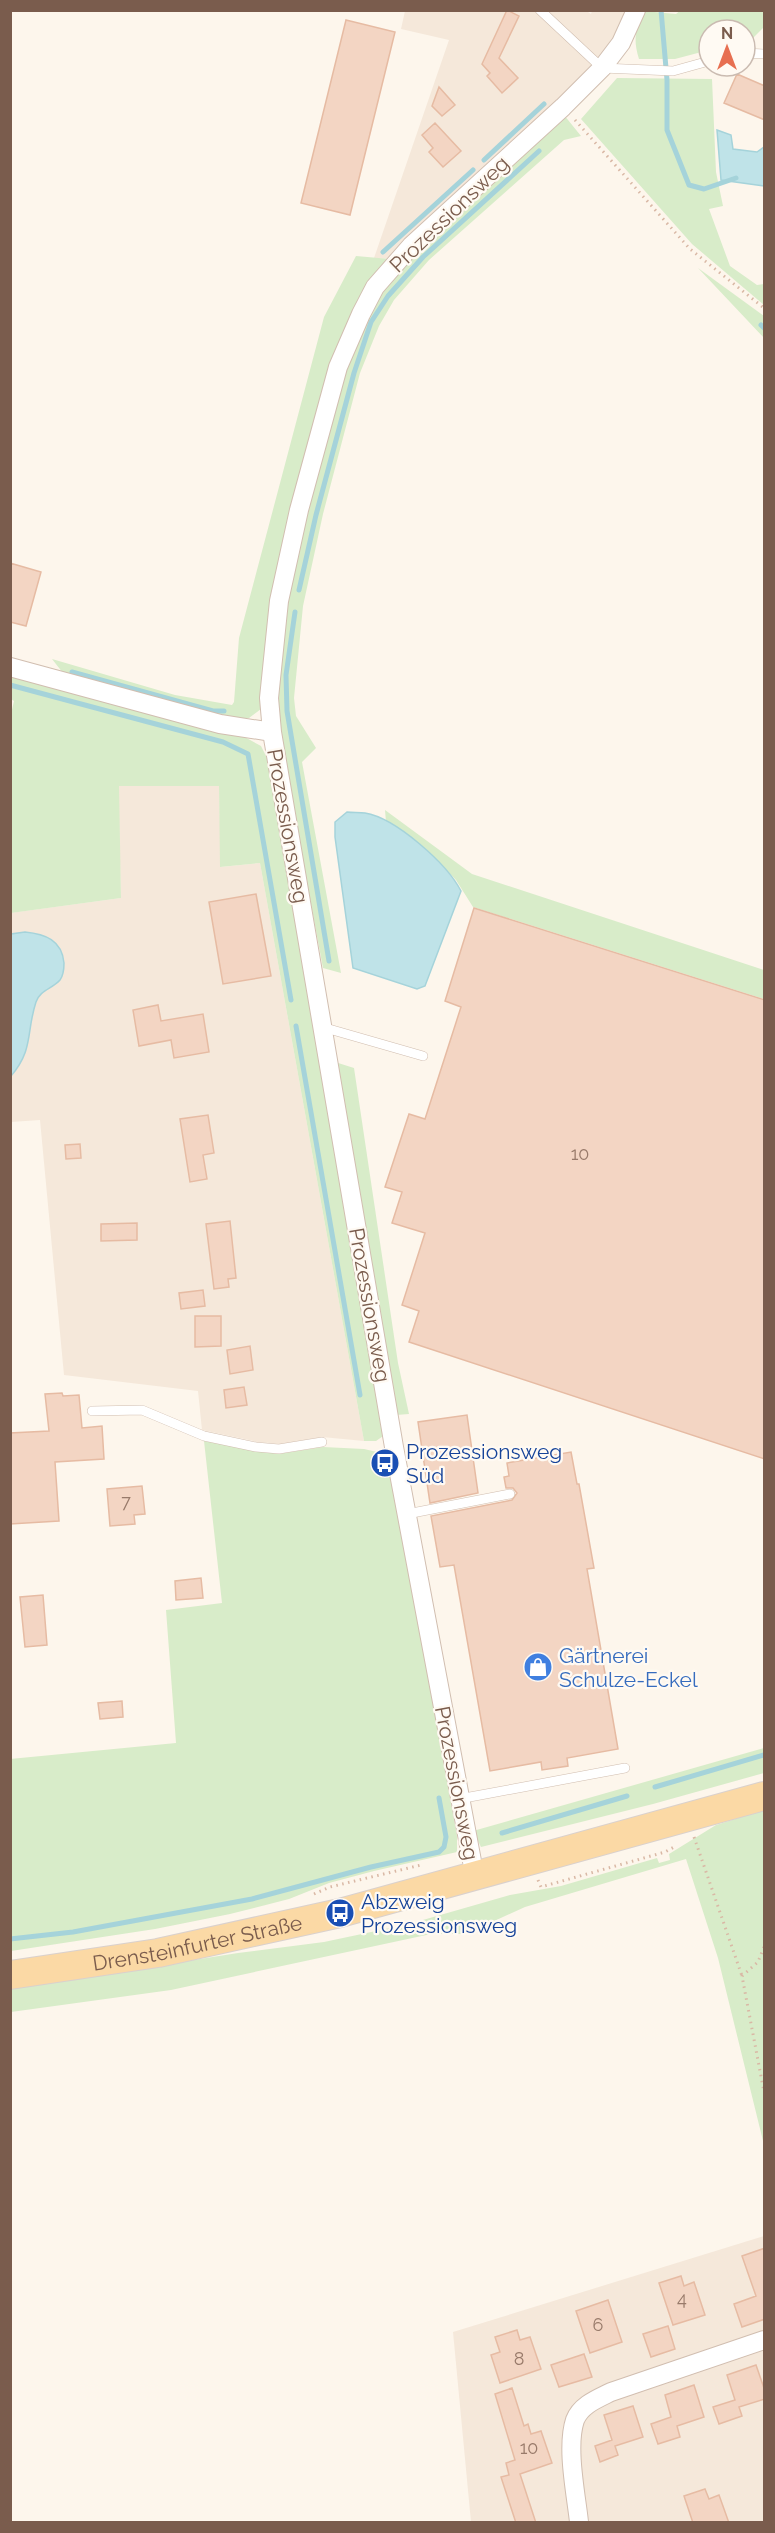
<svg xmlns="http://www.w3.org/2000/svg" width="775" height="2533" font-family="Raleway,sans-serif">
	<rect width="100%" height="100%" fill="#fdf6ec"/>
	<path fill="#f5e8da" d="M585,10L591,14L592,11H628L615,37L565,96L390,259L374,258L449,40L401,29L405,11Z
		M118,786H219L221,867L260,863L364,1441L322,1437L281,1444L258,1442L202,1430L198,1391L64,1375L40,1120L11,1122L10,913L121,898Z
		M764,2236V2522H471L453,2332Z"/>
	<path fill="#d8ecc9" d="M681,10L764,11V27L747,44H745V30H709V50L675,59H639C633,40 635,29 644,11L676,14Z
		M617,78L712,79L716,172L723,206L709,209L730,266L757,285L764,284V305L692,244L581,119Z
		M564,115L581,136L564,140L429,260L394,300L379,326L360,373L323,514L303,606L294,698L296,716L316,748L302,762L341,973L323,968L284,760L278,697L286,605L305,513L344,369L365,317L398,269Z
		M356,256L390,259L354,314L261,696V709L249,718H220L63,673L52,659L175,695L232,705L234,702L239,638L324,317Z
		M698,268L764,316V338Z
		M10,673L241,735L261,746L269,762L386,1434L376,1441H364L260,863L220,867L219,786H119L121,898L11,913L10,718L14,701L11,699Z
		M385,810L472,874L764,970V999L473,907L456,880L427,850L386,822Z
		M335,1062L354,1068L398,1363L409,1414L396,1415Z
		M204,1441L278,1454L323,1447L364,1449L377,1452L389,1458L457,1836V1852L374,1871L329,1883L289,1899L230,1914L155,1929L11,1951L10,1759L176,1743L166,1610L222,1603Z
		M764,1748V1773L653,1804L481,1847L473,1831Z
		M764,1810V2145L718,1958L686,1859L525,1907L466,1934H431L171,1990L11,2012L10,1989L238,1953L324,1942L409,1924L510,1895L561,1886L657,1858L659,1863L670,1860L669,1854L716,1825Z"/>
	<path fill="#bfe3e8" stroke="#a5d3da" stroke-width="1.5" d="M717,130L731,135L733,149L757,152L764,147V186L721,180Z
		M347,812C353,813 359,812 365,813C396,818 447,864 461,891L425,986L417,989L353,968L335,837V822Z
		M25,932C45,934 62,940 64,963C64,968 63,976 60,980C52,989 40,990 36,1002C26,1032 34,1049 11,1076V934Z"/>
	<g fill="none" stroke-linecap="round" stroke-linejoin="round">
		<path stroke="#a5d3da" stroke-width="5" d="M661,10L667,80V130L689,185L704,189L736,178
			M484,160L544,104
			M383,252L473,170
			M761,325L764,328
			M299,590L316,515L354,373L371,322L388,296L423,257L539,151
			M295,612L286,675L287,711L329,961
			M72,672L213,711H224
			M10,685L223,742L248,754L291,1000
			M296,1026L360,1395
			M655,1787L764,1755
			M502,1833L627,1796
			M10,1939L73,1932L252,1899L371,1867L439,1852L444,1847L446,1837L439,1798"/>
	</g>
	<path fill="#f3d5c3" stroke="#e6bba3" stroke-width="1.5" d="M507,10L519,16L499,58L518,78L502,93L487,76L490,73L482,64Z
		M346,20L395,32L350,215L301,203Z
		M737,74L765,86V120L724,103Z
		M439,87L455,105L442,116L432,106Z
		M435,123L461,151L443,167L429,152L433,148L422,135Z
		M10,563L41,572L26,626L10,622Z
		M256,894L271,976L223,984L209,902Z
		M474,908L765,1000V1459L409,1342L419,1311L402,1305L425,1233L392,1223L402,1192L385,1187L409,1114L425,1119L461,1007L445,1001Z
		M158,1005L161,1021L203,1014L209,1052L174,1058L171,1040L139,1046L133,1010Z
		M208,1115L214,1153L203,1155L207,1179L190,1182L180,1119Z
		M80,1144L81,1158L66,1159L65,1145Z
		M230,1221L236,1278L228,1279L229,1287L214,1289L206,1224Z
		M137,1223V1240L101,1241V1224Z
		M203,1290L205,1306L181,1309L179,1293Z
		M195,1316H221V1346L195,1347Z
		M250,1346L253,1370L230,1374L227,1350Z
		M244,1387L247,1405L226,1408L224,1390Z
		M62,1393L63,1396L79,1395L82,1428L102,1426L104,1459L55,1462L59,1521L10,1524V1433L49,1431L45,1394Z
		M467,1415L478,1493L430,1503L418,1422Z
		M571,1452L577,1484H579L594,1568L587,1569L618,1749L567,1758L568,1766L542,1770L541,1762L490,1771L454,1565L440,1567L431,1516L512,1500L517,1493L513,1488H506L504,1477L509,1476L507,1463Z
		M142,1486L145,1514L134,1515L135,1524L110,1526L107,1489Z
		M201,1578L203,1598L176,1600L175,1581Z
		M43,1595L47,1645L25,1647L20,1597Z
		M122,1701L123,1717L100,1719L98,1703Z
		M765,2248V2319L742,2327L734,2304L756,2296L742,2256Z
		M681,2276L684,2286L694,2282L705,2315L673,2325L659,2283Z
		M608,2300L622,2342L590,2353L576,2311Z
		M668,2326L675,2349L651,2357L643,2334Z
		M517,2330L520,2340L530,2337L541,2369L500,2383L491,2355L500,2352L495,2337Z
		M584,2354L592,2377L559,2387L551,2365Z
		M756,2365L765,2391V2399L739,2407L742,2416L719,2424L713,2407L735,2400L727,2375Z
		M694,2385L704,2417L677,2426L680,2437L658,2444L651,2424L671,2417L665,2395Z
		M512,2388L524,2426L528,2424L531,2434L541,2431L552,2463L520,2474L536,2523H516L501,2477L509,2475L506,2463L515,2460L495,2394Z
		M633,2406L643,2437L615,2446L618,2455L600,2462L595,2446L612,2440L604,2415Z
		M705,2489L709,2499L719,2495L729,2523H693L684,2496Z"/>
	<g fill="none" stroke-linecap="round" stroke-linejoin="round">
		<g stroke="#d1beb0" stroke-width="10">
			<path id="lane" d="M540,10L602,68L673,71L709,61
				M745,53L764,54
				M322,1027L423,1056
				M92,1411L142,1410L204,1436L256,1447L279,1449L322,1442
				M407,1514L510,1494
				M459,1799L625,1768"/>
		</g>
		<g stroke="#d1beb0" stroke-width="20">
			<path id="street" d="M10,667L220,724L272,732
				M475,1877L394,1447L272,732L269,698L279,601L299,510L338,367L361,314L375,287L411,246L563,107L602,68L621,43L636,10
				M579,2522C576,2494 566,2447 575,2420C581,2405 597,2399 611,2392L764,2340"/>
		</g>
		<g stroke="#dad1cd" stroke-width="30">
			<g id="primary">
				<path id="s1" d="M10,1975L158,1953L340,1913L764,1796"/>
			</g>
		</g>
		<path stroke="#d9b8a5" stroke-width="3" stroke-dasharray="1.5 4.5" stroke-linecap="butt" d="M575,120L690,249L764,308
			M694,1837L742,1976
			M538,1880L541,1887L665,1852L676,1846
			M314,1894L330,1887L421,1865
			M764,1947L758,1962L742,1976L764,2092"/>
		<use href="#lane" stroke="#fff" stroke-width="9"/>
		<use href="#street" stroke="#fff" stroke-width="18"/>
		<use href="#primary" stroke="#fbd9a5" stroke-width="28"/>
	</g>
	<defs>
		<g id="bus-disc" transform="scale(1.5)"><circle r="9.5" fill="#1a4fb4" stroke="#fffaf3"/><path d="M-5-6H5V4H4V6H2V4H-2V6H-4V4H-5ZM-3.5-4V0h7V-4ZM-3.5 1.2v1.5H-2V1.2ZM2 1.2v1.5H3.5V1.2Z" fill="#fff"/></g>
		<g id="shop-disc" transform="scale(1.5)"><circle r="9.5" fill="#3f7fe0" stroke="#fffaf3"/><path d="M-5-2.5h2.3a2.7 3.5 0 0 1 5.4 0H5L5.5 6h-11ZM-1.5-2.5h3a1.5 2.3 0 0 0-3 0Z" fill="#fff"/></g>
	</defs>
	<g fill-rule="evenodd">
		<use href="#bus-disc" x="385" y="1463"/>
		<use href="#shop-disc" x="538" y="1667"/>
		<use href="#bus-disc" x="340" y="1913"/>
	</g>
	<g text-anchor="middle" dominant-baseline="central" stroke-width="4.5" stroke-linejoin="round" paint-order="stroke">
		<g font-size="18" fill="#987a6a">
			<text x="580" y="1153">10</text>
			<text x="126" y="1501">7</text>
			<text x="682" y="2298">4</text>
			<text x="598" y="2324">6</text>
			<text x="519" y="2358">8</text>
			<text x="529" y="2447">10</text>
		</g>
		<g font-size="21" fill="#7a5c4d" stroke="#fffaf3">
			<text transform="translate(449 214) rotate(-44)">Prozessionsweg</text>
			<text transform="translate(288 826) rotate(80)">Prozessionsweg</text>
			<text transform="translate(370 1305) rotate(80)">Prozessionsweg</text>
			<text transform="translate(457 1783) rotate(79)">Prozessionsweg</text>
			<text stroke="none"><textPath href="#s1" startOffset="190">Drensteinfurter Straße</textPath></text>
		</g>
		<g font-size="21" fill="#164399" stroke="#fffaf3" text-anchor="start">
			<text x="406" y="1451">Prozessionsweg<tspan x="406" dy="24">Süd</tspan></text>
			<text x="361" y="1901">Abzweig<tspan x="361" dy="24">Prozessionsweg</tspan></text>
		</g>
		<g font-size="21" fill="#366cbe" stroke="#fffaf3" text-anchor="start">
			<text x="559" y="1655">Gärtnerei<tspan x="559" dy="24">Schulze-Eckel</tspan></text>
		</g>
	</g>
	<rect width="775" height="2533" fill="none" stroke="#7a5c4d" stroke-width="24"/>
	<g transform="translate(727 48)"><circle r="28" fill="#fffaf3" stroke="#cabbb1" stroke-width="1.5"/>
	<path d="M0-4.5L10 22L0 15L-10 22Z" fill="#e76f51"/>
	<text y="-9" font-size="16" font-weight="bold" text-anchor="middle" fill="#7a5c4d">N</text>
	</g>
</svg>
